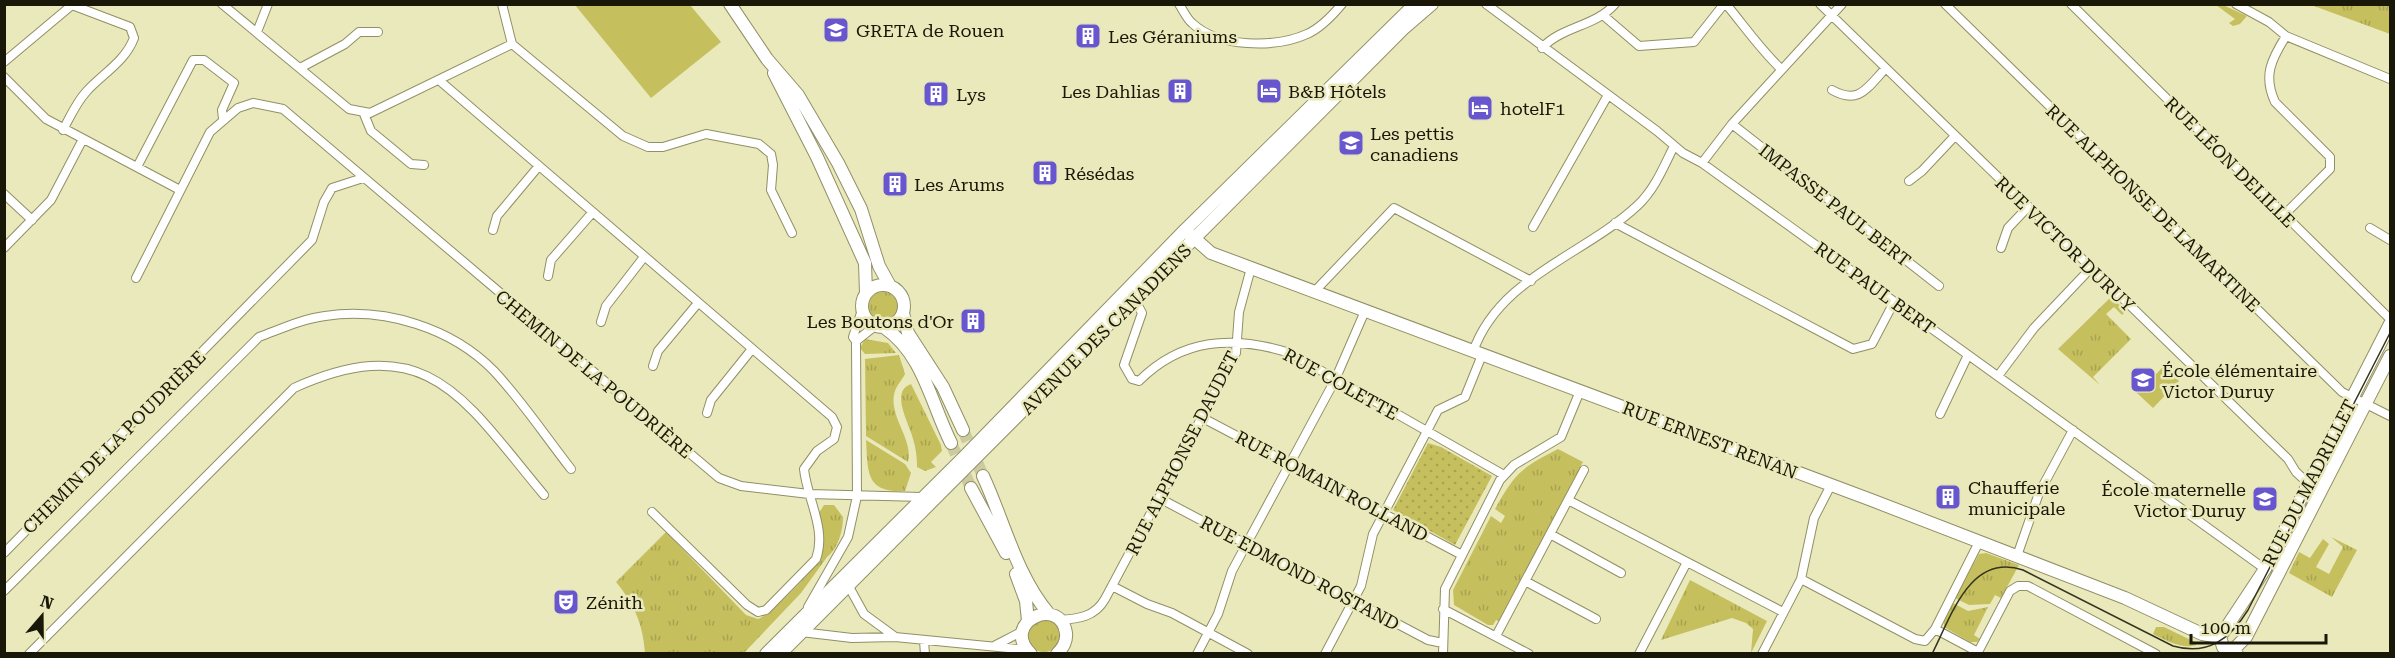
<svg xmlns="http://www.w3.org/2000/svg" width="2395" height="658" font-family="'Roboto Serif',serif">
	<defs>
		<pattern id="grass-tufts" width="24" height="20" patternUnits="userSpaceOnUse" patternTransform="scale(1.5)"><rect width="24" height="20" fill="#c5bf5e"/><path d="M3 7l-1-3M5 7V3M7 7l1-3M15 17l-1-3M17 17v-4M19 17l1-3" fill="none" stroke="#a9a350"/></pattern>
		<pattern id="park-dots" width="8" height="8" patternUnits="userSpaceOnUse" patternTransform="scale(1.5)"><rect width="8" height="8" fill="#c5bf5e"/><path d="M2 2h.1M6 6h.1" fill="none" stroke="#a9a350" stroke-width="1.8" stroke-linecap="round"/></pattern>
	</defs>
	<rect width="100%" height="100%" fill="#eae9bb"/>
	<path fill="url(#grass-tufts)" d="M2216,5H2223L2247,16L2240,24L2233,26L2229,23L2235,19Z
		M2305,5H2390V34L2314,6Z
		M868 307a15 15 0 1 1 30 0a15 15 0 1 1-30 0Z
		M2111,297L2126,311L2122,315L2114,307L2106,314L2131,339L2093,377L2100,385L2058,349Z
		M865,339L888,343L896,353L865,354L860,348Z
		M899,355L905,374C902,380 897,385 895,391C887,415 914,439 908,462L866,436L865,359Z
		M911,384L941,445L942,451L931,462L936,467L925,471L917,467C917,458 916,448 913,439C910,424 889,392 911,384Z
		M866,440L905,464L911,473L905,491C865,493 868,472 866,440Z
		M1558,449L1583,462L1500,622L1496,620L1493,625H1488L1454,605L1453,590L1491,516L1501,523L1505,516L1495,509C1515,473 1521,468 1558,449Z
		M824,505H834L843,517C843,531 838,549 827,557L801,593L744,653H645C643,625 635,605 616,582L666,532L746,615L758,619C771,614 817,568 821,555C826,541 822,527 819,513Z
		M2331,537L2357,550L2332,597L2289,573L2299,552L2310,558L2323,539L2329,544L2316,567L2329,574L2343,547Z
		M1986,553L2019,565L2001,598L1995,595L1990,604L1969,605L1955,598L1979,554Z
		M1690,580L1767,621L1751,653L1753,629L1746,623L1732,618L1661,640Z
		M1953,603L1968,611L1988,607L1974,635L1980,639L1977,642H1970L1944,627V620Z
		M1028 636a16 16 0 1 1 32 0a16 16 0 1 1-32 0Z
		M2156,627H2164L2197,643L2196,645C2183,650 2165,640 2153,634Z"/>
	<path fill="url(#park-dots)" d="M1428,443L1441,447L1492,476L1455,545L1393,510Z"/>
	<path fill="#c5bf5e" d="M575,5H690L721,42L651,98Z
		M2164,366L2179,381L2153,408L2137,393Z"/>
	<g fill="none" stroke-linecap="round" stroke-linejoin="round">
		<path stroke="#cbcaa0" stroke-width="12" stroke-dasharray="12 6" stroke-linecap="butt" d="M963,430L983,476
			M951,443L971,488"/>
		<g stroke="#918f65" stroke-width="10">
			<path id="street" d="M222,4L349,109L370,113L512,44
				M502,4L512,44L623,136L648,147H663L706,134L759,144L771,154L773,165L771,190L792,233
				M1179,4C1183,10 1187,19 1192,23C1218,48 1276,48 1307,34C1321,28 1332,16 1342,4
				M1486,4L1657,131L1683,153L1702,163L2265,569
				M1726,4C1745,27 1760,49 1781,69
				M1820,4L2288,459L2296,472L2309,484
				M1945,4L2342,392L2390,416
				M2071,4L2390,319
				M2236,4L2269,22L2286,36L2390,79
				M1604,16L1639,46L1694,42L1724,4
				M257,32L268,4
				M1542,48C1562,26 1595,27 1615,4
				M4,62L72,5L130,27L134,38C125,62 102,74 86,92C76,103 70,117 63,130
				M300,68L345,44L359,32H378
				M4,77L46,119L180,190
				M440,81L832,417L837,427L834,439L817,451L804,469C807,499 827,529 816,559L766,610L758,612L747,605L652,512
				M1832,90C1859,105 1867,88 1885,69
				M364,114L371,131L411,164L424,165
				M1732,124L1939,286
				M1702,163L1732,124L1842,4
				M137,167L193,60H204L234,83L222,110L223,119
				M1909,181L1922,171L1954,137
				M4,194L32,220
				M2284,215L2330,169V157L2275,102C2263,76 2271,60 2286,36
				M1615,223L1853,349L1872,344L1894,302
				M1533,227L1608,95
				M2370,228L2390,240
				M493,230L497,216L538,167
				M4,248L51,200L83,139
				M2001,248L2008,228L2027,208
				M548,276L551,260L592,213
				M136,278L210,132L238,108L253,103L283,109L719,478L741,486L809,494L922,497
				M1314,292L1394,208L1531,281
				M1135,300L1142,313L1124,365L1132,379L1139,381C1182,338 1233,335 1290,353L1504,475
				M601,322L606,306L644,257
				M856,341L875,326
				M1473,352C1499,277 1585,255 1638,205C1655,189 1664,166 1674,146
				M653,366L658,351L698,303
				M1998,376L2034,328L2090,269
				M707,413L711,400L752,349
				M1940,414L1968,355
				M1201,417L1462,555
				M1159,498L1428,640L1443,643
				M1568,500L1783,612
				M1550,534L1621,573
				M4,553L312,240L324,202L332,188L363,178
				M2017,556L2039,493L2073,430
				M1801,579L1915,639L1925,641L1935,629L1979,542
				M1525,581L1596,619
				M848,585L864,614L894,636
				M1112,586L1147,604L1172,613L1248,654
				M4,591L259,337C281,329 302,319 325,316C385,307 452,328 494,371C522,401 546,437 571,469
				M808,607L848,537L857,496L856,341L853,337L862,310
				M1443,609L1529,654
				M1059,620C1078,619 1095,617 1105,599L1236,353L1239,312L1251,268
				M1935,629L1978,652
				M801,632L852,638L895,637L1028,650
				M1496,636L1584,470
				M924,641L925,654
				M994,646L1023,631
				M29,654L294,388C429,327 465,401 544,495
				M1197,654L1218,614L1232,571L1335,380L1365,311
				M1325,654L1361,586L1373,534L1426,433L1438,410L1465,397L1482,355
				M1443,654L1445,589L1500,480L1514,465L1561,437L1580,391
				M1639,654L1687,562
				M1762,654L1801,579L1814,518L1831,485
				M1977,654L2010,591L2018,586H2028L2156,654"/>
		</g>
		<g stroke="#918f65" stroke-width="14">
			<path id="secondary" d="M730,4L767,59L798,95L838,163L861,209L879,266L890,286
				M774,73L817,157L865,263L866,293
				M1185,230L1211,253L1874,501L2125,598L2202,634L2220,637L2223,647L2237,654
				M862 306a21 21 0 1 1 42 0a21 21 0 1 1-42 0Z
				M903,313L908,333L943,387L963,430
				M885,328C923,354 931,403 951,443
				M983,476C1004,521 1016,575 1049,614
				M971,488L1006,553
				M1016,574L1026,601L1028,621
				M2220,637L2265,569L2390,324
				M766,654L965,456L1185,230L1415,4
				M780,654L1403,29L1432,4
				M1031,654C999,623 1060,594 1066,633C1067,641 1063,648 1057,654
				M2229,654L2246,637L2390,356"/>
		</g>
		<use href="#street" stroke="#fff" stroke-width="8"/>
		<use href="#secondary" stroke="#fff" stroke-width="12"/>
		<path stroke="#34331f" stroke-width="1.5" d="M1932,654C1951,617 1970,552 2023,570L2173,646C2208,656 2230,639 2248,610L2390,333"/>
	</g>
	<defs>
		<g id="university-square" transform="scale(1.35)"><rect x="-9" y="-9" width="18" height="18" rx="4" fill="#6856cf" stroke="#eae9bb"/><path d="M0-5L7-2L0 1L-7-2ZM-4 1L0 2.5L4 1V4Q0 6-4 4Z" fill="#fff"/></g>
		<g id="building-square" transform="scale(1.35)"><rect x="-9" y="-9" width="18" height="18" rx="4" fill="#6856cf" stroke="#eae9bb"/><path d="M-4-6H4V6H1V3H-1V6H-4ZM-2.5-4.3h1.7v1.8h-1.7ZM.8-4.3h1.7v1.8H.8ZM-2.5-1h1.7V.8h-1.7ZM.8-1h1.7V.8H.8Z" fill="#fff"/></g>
		<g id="hotel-square" transform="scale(1.35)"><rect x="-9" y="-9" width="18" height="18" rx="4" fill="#6856cf" stroke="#eae9bb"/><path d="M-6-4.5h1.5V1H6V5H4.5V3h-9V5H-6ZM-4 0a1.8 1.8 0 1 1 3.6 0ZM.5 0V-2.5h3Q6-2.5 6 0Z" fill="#fff"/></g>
		<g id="school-square" transform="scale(1.35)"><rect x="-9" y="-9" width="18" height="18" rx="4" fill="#6856cf" stroke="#eae9bb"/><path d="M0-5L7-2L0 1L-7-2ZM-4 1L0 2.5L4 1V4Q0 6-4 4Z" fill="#fff"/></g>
		<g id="theatre-square" transform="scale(1.35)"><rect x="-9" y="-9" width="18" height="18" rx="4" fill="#6856cf" stroke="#eae9bb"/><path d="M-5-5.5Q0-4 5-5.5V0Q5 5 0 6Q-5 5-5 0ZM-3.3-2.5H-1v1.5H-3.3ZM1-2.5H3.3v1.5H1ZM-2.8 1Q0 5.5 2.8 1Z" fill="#fff"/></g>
	</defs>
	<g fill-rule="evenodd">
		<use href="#university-square" x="836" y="30"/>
		<use href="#building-square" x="1088" y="36"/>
		<use href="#building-square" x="1180" y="91"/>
		<use href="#hotel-square" x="1269" y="91"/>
		<use href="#building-square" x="936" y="94"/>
		<use href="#hotel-square" x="1480" y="108"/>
		<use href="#school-square" x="1351" y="143"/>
		<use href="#building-square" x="1045" y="173"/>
		<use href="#building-square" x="895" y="184"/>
		<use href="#building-square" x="973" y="321"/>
		<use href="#school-square" x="2143" y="380"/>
		<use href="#building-square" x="1948" y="497"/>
		<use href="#school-square" x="2265" y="499"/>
		<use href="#theatre-square" x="566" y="602"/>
	</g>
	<g text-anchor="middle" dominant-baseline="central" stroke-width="5" stroke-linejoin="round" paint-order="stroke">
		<g font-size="18" fill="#191808" stroke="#eae9bb" text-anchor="start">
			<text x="856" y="30">GRETA de Rouen</text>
			<text x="1108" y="36">Les Géraniums</text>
			<text x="1160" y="91" text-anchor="end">Les Dahlias</text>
			<text x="1288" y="91">B&amp;B Hôtels</text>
			<text x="956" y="94">Lys</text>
			<text x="1500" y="108">hotelF1</text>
			<text x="1370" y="133">Les pettis<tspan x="1370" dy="21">canadiens</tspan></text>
			<text x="1064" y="173">Résédas</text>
			<text x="914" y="184">Les Arums</text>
			<text x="954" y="321" text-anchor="end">Les Boutons d'Or</text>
			<text x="2162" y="370">École élémentaire<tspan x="2162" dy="21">Victor Duruy</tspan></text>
			<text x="1968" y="487">Chaufferie<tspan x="1968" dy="21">municipale</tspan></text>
			<text x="2246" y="489" text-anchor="end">École maternelle<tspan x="2246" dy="21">Victor Duruy</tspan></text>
			<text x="586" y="602">Zénith</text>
		</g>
		<g font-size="18" fill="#191808" stroke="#eae9bb">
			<text transform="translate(2230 162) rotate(45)">RUE LÉON DELILLE</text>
			<text transform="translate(1835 205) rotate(38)">IMPASSE PAUL BERT</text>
			<text transform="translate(2153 208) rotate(44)">RUE ALPHONSE DE LAMARTINE</text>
			<text transform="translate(2065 244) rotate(44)">RUE VICTOR DURUY</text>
			<text transform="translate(1875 288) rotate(36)">RUE PAUL BERT</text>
			<text transform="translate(1106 329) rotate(-45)">AVENUE DES CANADIENS</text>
			<text transform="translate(594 374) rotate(40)">CHEMIN DE LA POUDRIÈRE</text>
			<text transform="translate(1341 384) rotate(29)">RUE COLETTE</text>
			<text transform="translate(1710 440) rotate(21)">RUE ERNEST RENAN</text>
			<text transform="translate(114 442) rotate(-45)">CHEMIN DE LA POUDRIÈRE</text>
			<text transform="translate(1182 453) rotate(-63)">RUE ALPHONSE DAUDET</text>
			<text transform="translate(2309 483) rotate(-63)">RUE DU MADRILLET</text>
			<text transform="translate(1332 486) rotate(28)">RUE ROMAIN ROLLAND</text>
			<text transform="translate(1300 573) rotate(28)">RUE EDMOND ROSTAND</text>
		</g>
	</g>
	<rect width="2395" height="658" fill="none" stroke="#191808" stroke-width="12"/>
	<g transform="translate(42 616) rotate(20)" stroke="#eae9bb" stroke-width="4.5" paint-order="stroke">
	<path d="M0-4.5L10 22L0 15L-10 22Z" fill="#191808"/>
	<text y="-9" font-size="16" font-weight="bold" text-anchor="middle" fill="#191808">N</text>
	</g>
	<path d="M2191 634v9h135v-9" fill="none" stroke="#191808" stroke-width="3"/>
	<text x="2200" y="634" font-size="18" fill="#191808" stroke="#eae9bb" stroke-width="4.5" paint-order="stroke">100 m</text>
</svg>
